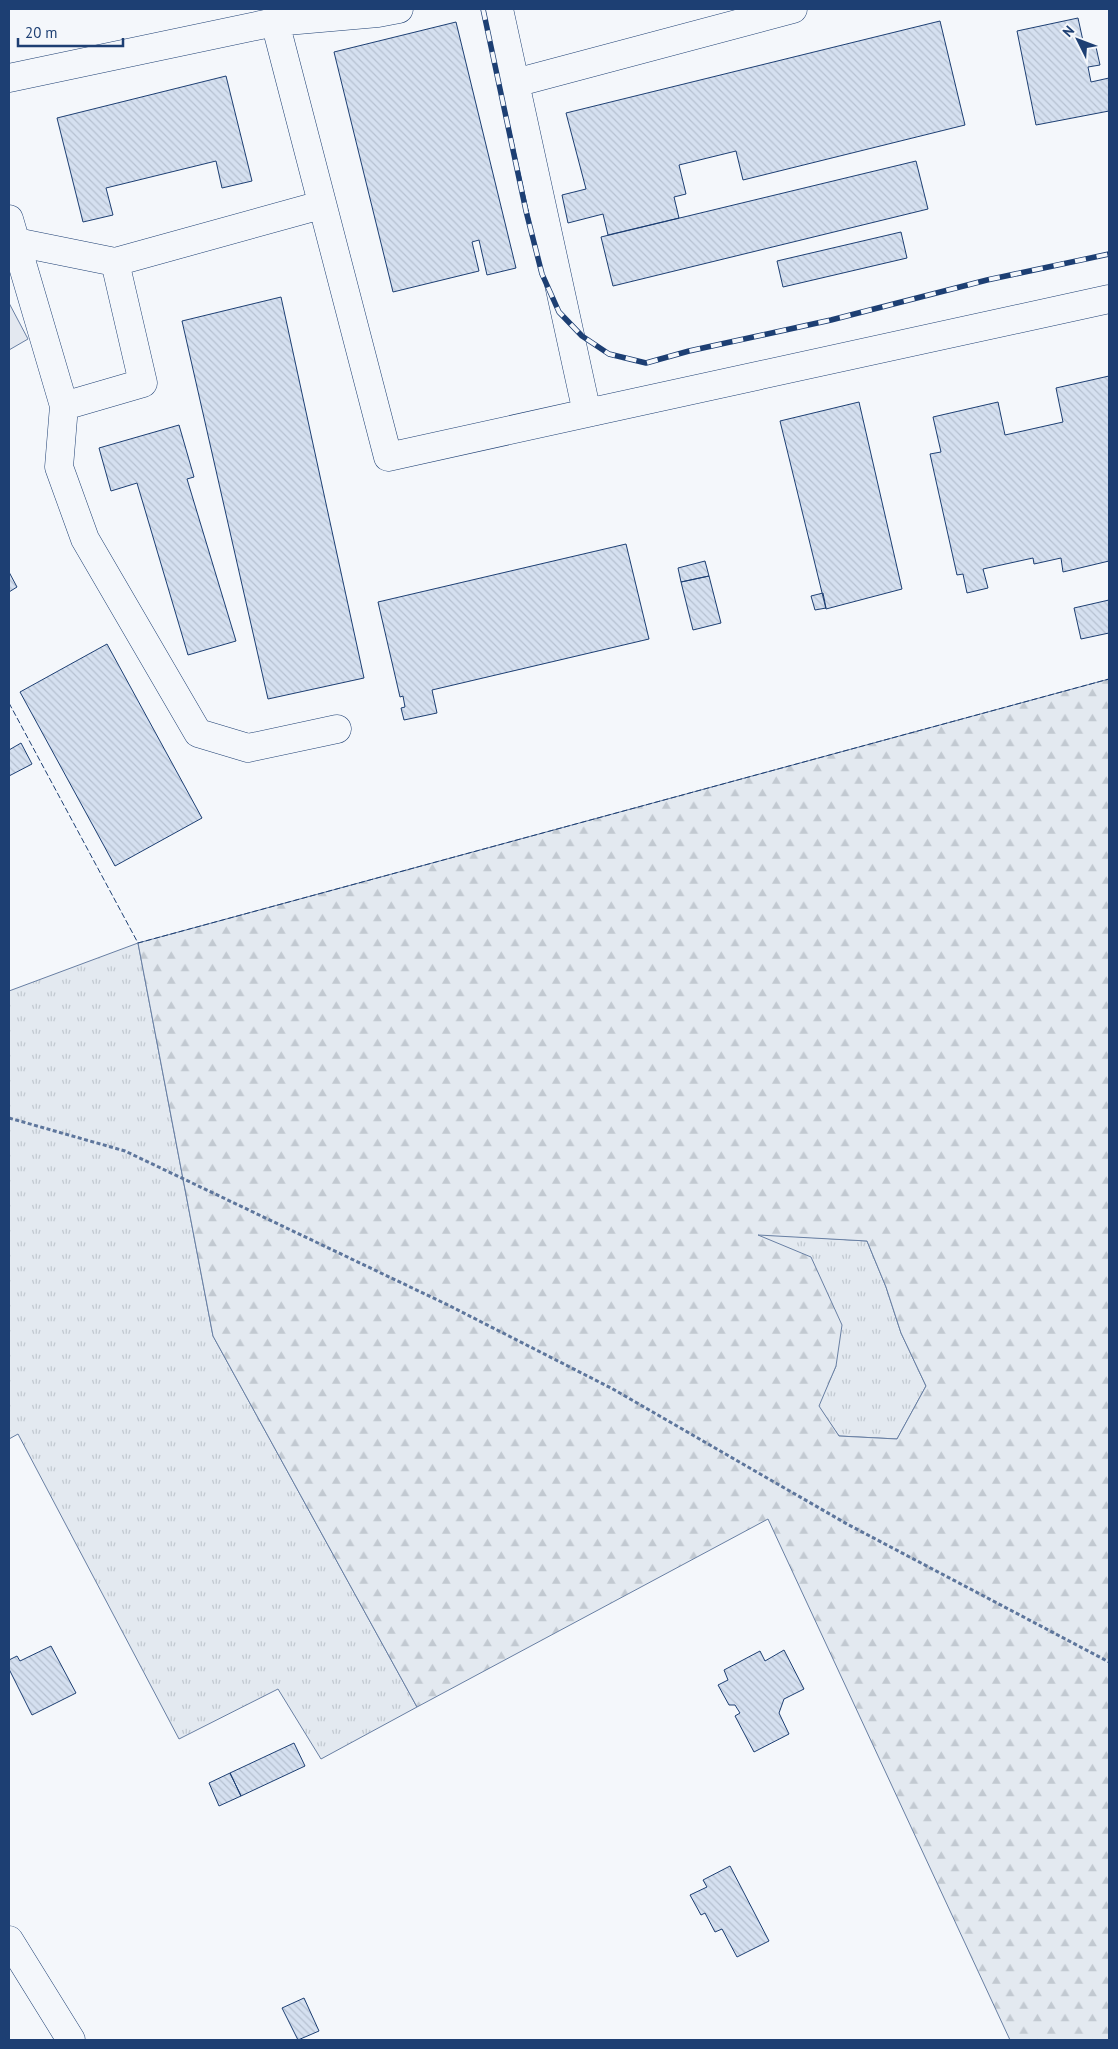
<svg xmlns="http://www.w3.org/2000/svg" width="1118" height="2049" font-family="'PT Sans',sans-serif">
	<defs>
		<pattern id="grass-tufts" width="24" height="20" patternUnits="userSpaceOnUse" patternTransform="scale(1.25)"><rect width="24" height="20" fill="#e3e9f0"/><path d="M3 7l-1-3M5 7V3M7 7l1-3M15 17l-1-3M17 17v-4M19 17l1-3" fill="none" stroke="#c2c9d1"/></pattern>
		<pattern id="forest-firs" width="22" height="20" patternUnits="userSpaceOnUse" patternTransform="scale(1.25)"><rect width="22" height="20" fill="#e3e9f0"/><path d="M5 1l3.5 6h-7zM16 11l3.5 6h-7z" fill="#c2c9d1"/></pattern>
		<pattern id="building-back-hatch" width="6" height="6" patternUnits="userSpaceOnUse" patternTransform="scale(1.25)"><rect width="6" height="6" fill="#d5e0f0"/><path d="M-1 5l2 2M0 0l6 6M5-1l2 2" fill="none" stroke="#b6c1d1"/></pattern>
	</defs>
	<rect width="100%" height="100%" fill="#f4f7fb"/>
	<path fill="url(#grass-tufts)" stroke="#687fa3" d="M138,943L213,1336L417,1707L321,1759L278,1689L179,1739L18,1434L9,1439V991Z
		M756,1234L867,1241L886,1287L901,1333L926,1386L897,1439L839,1436L818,1406L836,1366Z"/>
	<path fill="url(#forest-firs)" stroke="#687fa3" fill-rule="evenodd" d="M1109,679V2040H1010L768,1519L417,1707L213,1336L138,943ZM758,1235L867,1241L886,1287L901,1333L926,1386L897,1439L839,1436L819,1406L836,1366L842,1325L811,1257Z"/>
	<path fill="#e3e8f0" stroke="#687fa3" d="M9,303L28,339L9,350Z"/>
	<path fill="url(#building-back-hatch)" stroke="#1d3f73" d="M1078,18L1085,50L1096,47L1100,65L1088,67L1091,82L1109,78V111L1036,125L1017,31Z
		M940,21L965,125L743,180L736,151L679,165L686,194L674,197L679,218L608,235L603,214L568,223L562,195L586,189L566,113Z
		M456,22L516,268L487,275L479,240L472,242L479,271L393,292L334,52Z
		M226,76L252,181L222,188L216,161L106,188L113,215L83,222L57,118Z
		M916,161L928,209L613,286L601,237Z
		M901,232L907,258L783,287L777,261Z
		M281,297L364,678L268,699L182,321Z
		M1109,376V561L1063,572L1061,558L1034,564L1033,558L983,569L988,588L967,593L963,574L957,575L930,454L941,452L933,417L998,402L1005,435L1063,422L1056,388Z
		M859,402L902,589L826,609L780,421Z
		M179,425L194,477L187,479L236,641L188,655L137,483L111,491L99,448Z
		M626,544L649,639L432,690L437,713L404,720L401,708L405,707L403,696L400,697L378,602Z
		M705,561L709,576L681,582L678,568Z
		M9,572L17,587L9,592Z
		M709,576L721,623L693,630L681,582Z
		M823,593L826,608L815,610L811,596Z
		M1109,600V633L1081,639L1074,608Z
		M107,644L202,818L115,866L20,692Z
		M21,743L32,764L9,776V750Z
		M51,1646L76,1693L32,1715L9,1669V1660L17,1656L20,1661Z
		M784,1650L804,1689L784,1699L779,1713L789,1734L754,1752L735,1716L740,1713L735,1705H729L718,1685L728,1680L724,1670L760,1651L765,1661Z
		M294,1743L305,1766L241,1796L230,1773Z
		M230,1773L241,1796L219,1806L209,1783Z
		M730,1866L769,1941L737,1957L722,1929L715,1932L705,1913L701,1915L690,1895L707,1887L703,1880Z
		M304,1998L319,2031L298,2040L282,2008Z"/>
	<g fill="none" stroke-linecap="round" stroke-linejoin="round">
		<g stroke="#1d3f73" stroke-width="29">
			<path id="minor" d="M275,22L388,457L587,413L499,9
				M9,78L275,22L378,13L399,9
				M515,83L793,9
				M9,219L64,406L59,467L85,539L198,733L248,748L337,729
				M16,242L115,262L321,205
				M64,406L143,383L115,262
				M587,413L1109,299
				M9,1940L71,2040"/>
		</g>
		<path stroke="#5e769c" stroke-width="3" stroke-dasharray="4 2.5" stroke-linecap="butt" d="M9,1118L125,1151L448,1305L611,1388L847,1524L1109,1662"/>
		<use href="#minor" stroke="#f4f7fb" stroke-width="28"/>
		<g stroke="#1d3f73" stroke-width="5.5">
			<path id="rail" d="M483,9L526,211L542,274L559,312L582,336L609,354L646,363L689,351L831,320L987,280L1109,254"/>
		</g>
		<use href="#rail" stroke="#f4f7fb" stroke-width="4" stroke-dasharray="11" stroke-linecap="butt"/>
		<path stroke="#1d3f73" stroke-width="1" stroke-dasharray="6 2.5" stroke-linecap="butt" d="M9,703L138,943L1109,679"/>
	</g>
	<rect width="1118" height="2049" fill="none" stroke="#1d3f73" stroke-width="20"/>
	<g transform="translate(1078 40) rotate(312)" stroke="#f4f7fb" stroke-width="4" paint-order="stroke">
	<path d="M0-4L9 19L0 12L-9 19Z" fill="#1d3f73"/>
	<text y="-8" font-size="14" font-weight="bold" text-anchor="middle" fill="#1d3f73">N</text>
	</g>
	<path d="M18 38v8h105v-8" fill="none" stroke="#1d3f73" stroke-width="2.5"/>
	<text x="25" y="38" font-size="15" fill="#1d3f73" stroke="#f4f7fb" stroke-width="4" paint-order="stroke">20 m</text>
</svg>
